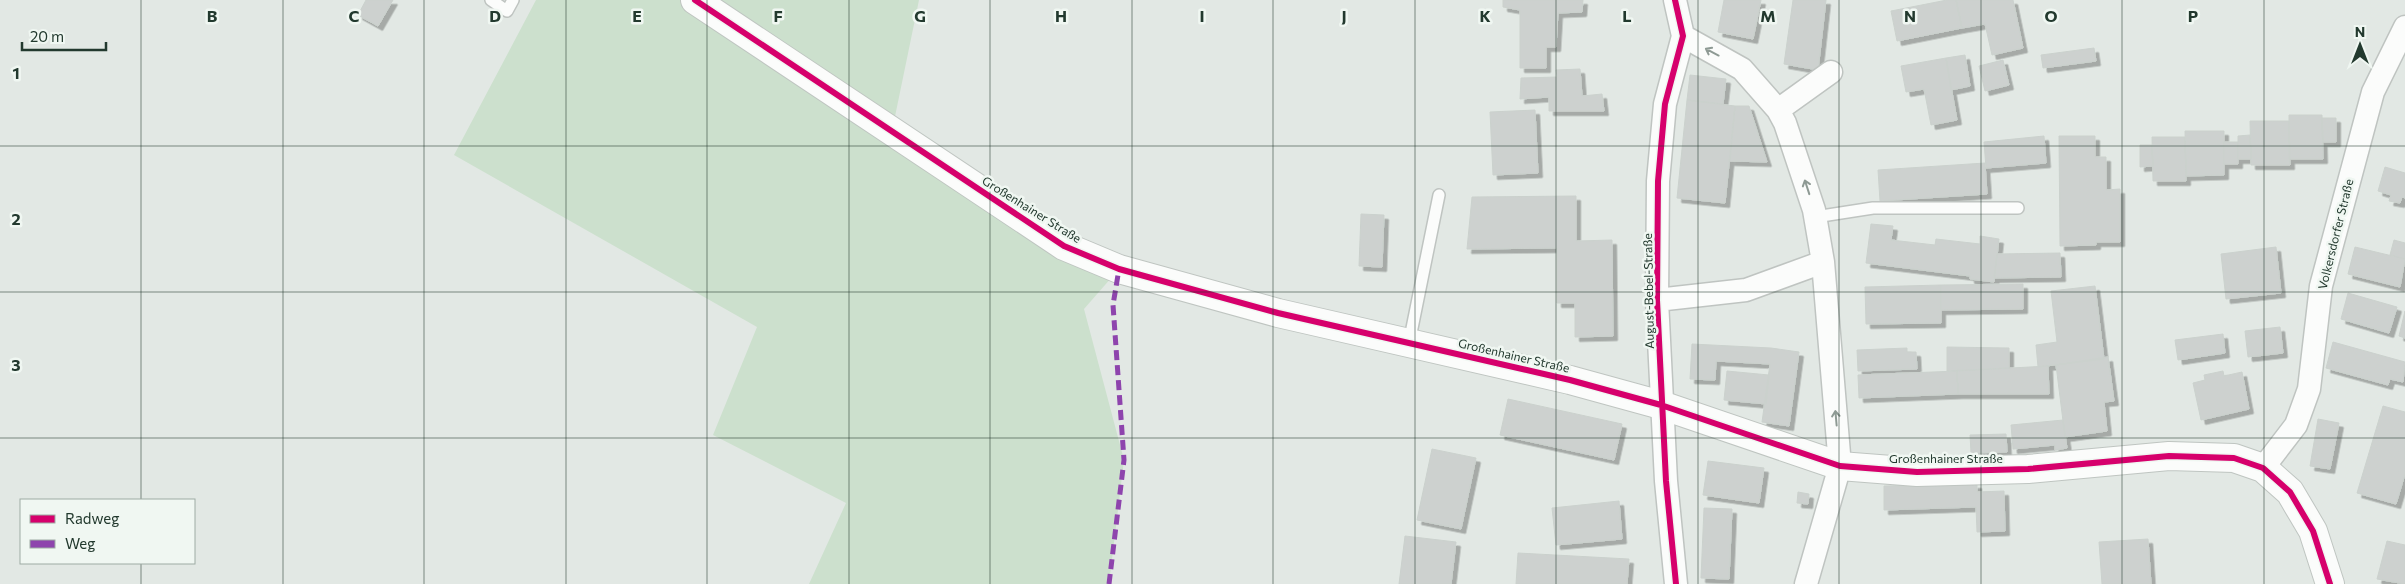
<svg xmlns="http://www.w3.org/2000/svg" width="2405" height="584" font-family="Commissioner,sans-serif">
	<defs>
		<filter id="shadow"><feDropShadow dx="4.5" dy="4.5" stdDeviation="0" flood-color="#0004"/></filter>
	</defs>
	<rect width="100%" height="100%" fill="#e2e8e4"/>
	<path fill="#cce0cd" d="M536,0H919L892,131L1119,269L1084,309L1124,460L1109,584H809L846,503L713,435L757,327L454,155Z"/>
	<path fill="#cdd1cf" stroke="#cbd1cd" filter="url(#shadow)" d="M366,0H393L378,26L358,15Z
		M1503,0H1583L1582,12L1558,13L1556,47H1546V68H1520V10L1503,7Z
		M1724,0H1761L1753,39L1718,32Z
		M1793,0H1826L1818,70L1784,64Z
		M1947,0H1956L1962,28L1897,41L1891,11Z
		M1956,0H2013L2023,48L1992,55L1985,24L1962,28Z
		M2094,48L2096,61L2043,68L2041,55Z
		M1965,55L1970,86L1951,90L1946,58Z
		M1946,58L1957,120L1931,125L1924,89L1906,92L1901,66Z
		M2003,60L2009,85L1985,91L1979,66Z
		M1580,69L1582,96L1602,94L1604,111H1549V97L1520,99L1521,78L1557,77L1556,70Z
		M1690,75L1726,79L1723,104L1687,100Z
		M1687,100L1735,106L1725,203L1677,198Z
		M1735,106H1749L1767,162L1730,161Z
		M1535,110L1538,173L1493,175L1490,112Z
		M2289,115H2322L2323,159H2289Z
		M2322,118H2336V142H2323Z
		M2250,121H2289L2290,165H2251Z
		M2185,131H2224V175L2186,176Z
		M2250,135L2251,159H2238V136Z
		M2044,136L2046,163L1986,168L1984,142Z
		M2059,136H2095V157H2106V190L2120,189V242H2096V245L2060,246Z
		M2152,137H2185L2186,181H2153Z
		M2224,142H2238V164H2224Z
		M2140,145H2152L2153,166L2140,167Z
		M1985,163L1987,194L1880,201L1878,170Z
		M2385,167L2405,173V198L2402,197L2400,203L2389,201L2391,195L2378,191Z
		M1576,196V241L1612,240L1613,336L1575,337V303H1557V248L1467,249L1472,197Z
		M1361,214L1384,215L1382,267L1359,266Z
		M1871,224L1893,226L1891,240L1935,245L1936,239L1980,244V236L1999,239L1994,282L1970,279V276L1866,263Z
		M2394,240L2405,243V259L2390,255Z
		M2276,247L2281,293L2226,299L2221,254Z
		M2355,247L2405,259L2400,287L2348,274Z
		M2060,253L2061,277L1994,278L1997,254Z
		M2023,284V309L1941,310V285Z
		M1941,285V323L1866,324L1865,287Z
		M2095,286L2104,359L2038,367L2036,345L2057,342L2051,291Z
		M2348,293L2397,307L2389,333L2341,319Z
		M2405,311V338L2399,336Z
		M2280,327L2283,353L2248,357L2245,331Z
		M2223,334L2225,353L2178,360L2175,340Z
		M2333,342L2405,362L2403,382L2390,379L2388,385L2326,368Z
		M1692,344L1771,348L1799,352L1789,426L1762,422L1770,364L1716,361L1715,380L1690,379Z
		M1947,347L2009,348V368L1947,371Z
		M1907,348V352H1916L1917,369L1858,371L1857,350Z
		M2108,357L2114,401L2104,402L2107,431L2065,437L2056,365Z
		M2048,366L2049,394H1958L1957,371Z
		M1727,371L1769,375L1766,404L1724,400Z
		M1957,371L1958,394L1859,398L1858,375Z
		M2223,371L2224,376L2242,372L2249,409L2201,420L2193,383L2205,380L2204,375Z
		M1508,399L1622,424L1614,460L1500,435Z
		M2383,406L2405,412V474L2396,504L2357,493Z
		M2318,419L2339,423L2330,469L2310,466Z
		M2063,420L2067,448L2055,450V445L2013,449L2011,425Z
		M2006,434L2007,452L1971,453L1970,435Z
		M1432,449L1476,458L1461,529L1417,520Z
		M1708,461L1764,468L1759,503L1703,495Z
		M1977,484V492L2004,491L2005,531L1977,532L1976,507L1884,510V486Z
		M1798,492L1809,494L1808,504L1797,503Z
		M1619,501L1622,539L1556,545L1552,508Z
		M1704,508L1732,509L1729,579L1701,578Z
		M1405,536L1456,542L1451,584H1399Z
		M2148,539L2151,584H2102L2099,542Z
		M2387,541L2405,545V584L2377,579Z
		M1518,553L1629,559L1627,584H1516Z"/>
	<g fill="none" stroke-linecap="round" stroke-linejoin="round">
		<g stroke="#bfc4c1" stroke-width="14">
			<path id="lane" d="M491,0L507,11L513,0
				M1815,217L1873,208H2018
				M1409,343L1439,195"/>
		</g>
		<g stroke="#bfc4c1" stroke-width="25">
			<path id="street" d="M1675,0L1683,36L1665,104L1658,181L1657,300L1666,481L1676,584
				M1683,36L1742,69L1778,110L1785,123L1814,210L1823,262L1840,466L1806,584
				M1778,110L1831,72
				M1657,300L1746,290L1823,262
				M2263,468L2296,425L2309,389L2321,286L2373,92L2405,27"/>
		</g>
		<g stroke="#bfc5c1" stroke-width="30">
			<path id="secondary" d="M695,0L1064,246L1119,269L1278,313L1570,380L1661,405L1840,466L1917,472L2028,469L2169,456L2234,458L2263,468L2290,492L2313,531L2330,584"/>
		</g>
		<use href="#lane" stroke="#fbfcfb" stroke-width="11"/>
		<use href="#street" stroke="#fbfcfb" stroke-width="22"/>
		<use href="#secondary" stroke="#fbfcfb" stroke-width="28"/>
		<path stroke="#8e44ad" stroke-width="5" stroke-dasharray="10 5" stroke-linecap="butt" d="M1109,584L1124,460L1113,305L1119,269"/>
		<g stroke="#f0f7f2" stroke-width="9">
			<path id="cycleway" d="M695,0L1064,246L1119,269L1278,313L1570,380L1661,405L1840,466L1917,472L2028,469L2169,456L2234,458L2263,468L2290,492L2313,531L2330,584
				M1675,0L1683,36L1665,104L1658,181L1657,300L1666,481L1676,584"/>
		</g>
		<use href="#cycleway" stroke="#d6006c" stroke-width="6"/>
	</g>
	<defs><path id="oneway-shaft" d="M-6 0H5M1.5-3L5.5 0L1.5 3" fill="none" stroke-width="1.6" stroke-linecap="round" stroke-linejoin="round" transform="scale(1.25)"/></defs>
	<g stroke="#8e9a94">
		<use href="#oneway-shaft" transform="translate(1712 52) rotate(-152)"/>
		<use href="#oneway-shaft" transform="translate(1807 187) rotate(-108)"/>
		<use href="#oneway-shaft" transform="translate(1836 418) rotate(-95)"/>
	</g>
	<path fill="none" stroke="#22392e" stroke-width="1" stroke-opacity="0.55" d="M141,0V500M283,0V584M424,0V584M566,0V584M707,0V584M849,0V584M990,0V584M1132,0V584M1273,0V584M1415,0V584M1556,0V584M1698,0V584M1839,0V584M1981,0V584M2122,0V584M2264,0V584M0,146H2405M0,292H2405M0,438H2405M141,563V584"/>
	<g text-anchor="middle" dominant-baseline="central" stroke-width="5" stroke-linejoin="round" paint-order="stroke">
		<g font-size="12" fill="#22392e" stroke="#f0f7f2">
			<text transform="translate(1032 209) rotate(32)">Großenhainer Straße</text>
			<text transform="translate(2335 234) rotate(-76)">Volkersdorfer Straße</text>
			<text transform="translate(1648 291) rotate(-91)">August-Bebel-Straße</text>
			<text transform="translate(1514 355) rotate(13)">Großenhainer Straße</text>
			<text x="1946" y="458">Großenhainer Straße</text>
		</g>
	</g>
	<g font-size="16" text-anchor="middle" font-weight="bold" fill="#22392e" stroke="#f0f7f2" stroke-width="5" stroke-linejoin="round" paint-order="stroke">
		<text x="212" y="22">B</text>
		<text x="354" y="22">C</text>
		<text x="495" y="22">D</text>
		<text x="637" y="22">E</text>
		<text x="778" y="22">F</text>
		<text x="920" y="22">G</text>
		<text x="1061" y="22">H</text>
		<text x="1202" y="22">I</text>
		<text x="1344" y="22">J</text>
		<text x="1485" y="22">K</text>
		<text x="1627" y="22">L</text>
		<text x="1768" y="22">M</text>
		<text x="1910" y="22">N</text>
		<text x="2051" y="22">O</text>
		<text x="2193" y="22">P</text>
		<text x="16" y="79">1</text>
		<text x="16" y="225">2</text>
		<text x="16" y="371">3</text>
	</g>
	<rect x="20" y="499" width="175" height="65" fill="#f0f7f2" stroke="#9eaba4"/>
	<rect x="30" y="515" width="25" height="8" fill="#d6006c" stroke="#9eaba4"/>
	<text x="65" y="524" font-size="15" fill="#22392e">Radweg</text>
	<rect x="30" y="540" width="25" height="8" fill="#8e44ad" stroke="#9eaba4"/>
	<text x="65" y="549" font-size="15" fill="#22392e">Weg</text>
	<g transform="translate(2360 45)" stroke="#f0f7f2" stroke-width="4" paint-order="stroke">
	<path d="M0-4L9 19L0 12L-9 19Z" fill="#22392e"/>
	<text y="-8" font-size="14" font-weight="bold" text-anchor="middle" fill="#22392e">N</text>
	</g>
	<path d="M22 42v8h84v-8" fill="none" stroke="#22392e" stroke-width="2.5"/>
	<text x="30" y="42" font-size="15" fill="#22392e" stroke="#f0f7f2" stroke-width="4" paint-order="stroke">20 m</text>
</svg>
